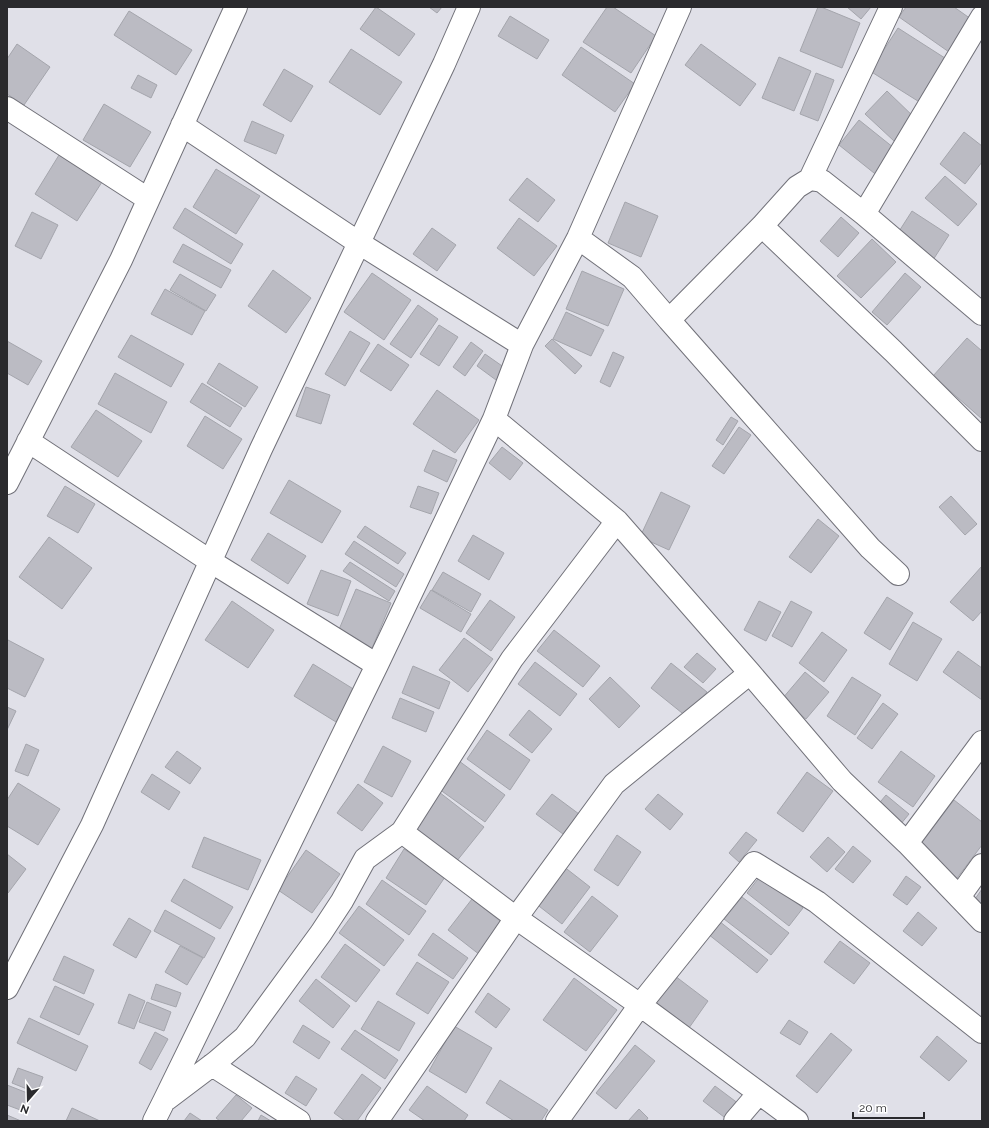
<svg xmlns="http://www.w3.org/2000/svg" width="989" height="1128" font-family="Raleway,sans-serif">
	<rect width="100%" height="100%" fill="#e0e0e8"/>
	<path fill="#bbbbc3" stroke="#a4a5ac" d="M376,7L415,34L399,56L360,29Z
		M429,7H442L437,13Z
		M607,7H613L656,36L631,73L583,42Z
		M818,7H821L860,23L842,68L800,51Z
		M847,7H871L861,19Z
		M906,7H954L971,19L949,52L899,17Z
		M129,11L192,50L176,75L114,35Z
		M510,16L549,40L537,59L498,36Z
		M898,28L948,60L921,103L870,71Z
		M17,44L50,67L24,105L7,94V59Z
		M701,44L756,84L740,106L685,65Z
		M581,47L635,84L615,112L562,75Z
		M351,49L402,82L380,115L329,82Z
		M779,57L811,71L794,111L762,98Z
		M284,69L313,86L291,122L263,105Z
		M816,73L834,80L818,121L800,114Z
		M138,75L157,85L151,98L131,88Z
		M887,91L916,119L894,141L865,114Z
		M104,104L151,132L130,167L83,140Z
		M859,120L899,152L879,177L839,145Z
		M252,121L284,135L276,154L244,141Z
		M964,132L982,146V162L965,184L940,164Z
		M59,155L102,182L77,221L35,194Z
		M216,169L260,196L236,234L193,207Z
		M945,176L977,204L958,226L925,198Z
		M527,178L555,200L538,222L509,200Z
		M625,202L658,216L641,257L608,243Z
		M185,208L243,244L231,264L173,228Z
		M912,211L949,235L933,260L896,236Z
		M32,212L58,225L41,259L15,246Z
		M841,217L859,233L838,257L820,241Z
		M519,218L557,246L534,276L497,248Z
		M432,228L456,245L437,271L413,254Z
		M872,239L896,262L861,298L837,276Z
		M183,244L231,270L221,288L173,262Z
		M273,270L311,298L286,333L248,306Z
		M582,271L624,289L608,326L566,309Z
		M372,273L411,300L384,340L344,312Z
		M905,273L921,287L887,325L872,312Z
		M180,274L216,295L206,311L170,290Z
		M165,289L205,311L192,335L151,314Z
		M418,305L438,319L411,358L390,344Z
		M566,312L604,330L591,356L553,339Z
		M439,325L458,337L439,366L420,354Z
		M350,331L370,343L345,386L325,374Z
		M131,335L184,364L171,387L118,357Z
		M967,338L982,351V419L933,376Z
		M552,339L582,366L575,374L545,346Z
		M7,341L42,361L28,385L7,373Z
		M471,342L483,351L465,376L453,367Z
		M378,344L409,365L391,391L360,371Z
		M613,352L624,357L610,387L600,382Z
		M485,354L505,368L496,380L477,366Z
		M219,363L258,387L245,407L207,383Z
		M115,373L167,402L151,433L98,404Z
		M202,383L242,408L230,427L190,402Z
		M306,387L330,395L321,424L296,416Z
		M437,390L479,420L455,453L413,424Z
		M96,410L142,441L118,477L71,447Z
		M205,416L242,439L223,469L187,446Z
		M731,417L738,421L723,445L716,440Z
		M739,427L751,435L724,474L712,466Z
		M502,447L523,463L510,480L489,463Z
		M433,450L457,460L447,482L424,471Z
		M289,480L341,511L322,543L270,513Z
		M65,486L95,504L78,533L47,516Z
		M418,486L439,493L431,514L410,507Z
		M661,492L690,506L669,550L640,537Z
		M951,496L977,524L965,535L939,507Z
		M818,519L839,536L811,573L789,557Z
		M365,526L406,553L398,564L357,537Z
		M268,533L306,556L288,584L251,560Z
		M473,535L504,553L489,580L458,561Z
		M49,537L92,568L62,609L19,577Z
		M354,541L404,574L396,587L345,554Z
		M350,562L395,591L389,601L343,571Z
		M982,566V611L973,621L950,602Z
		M321,570L351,581L338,616L307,604Z
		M443,572L481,594L471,612L432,590Z
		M356,589L391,603L370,653L335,639Z
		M431,590L471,614L461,632L420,608Z
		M887,597L913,613L890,650L864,633Z
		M490,600L515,617L491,651L466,633Z
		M232,601L274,630L248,668L205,640Z
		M759,601L781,612L766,641L744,630Z
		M791,601L812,612L792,647L772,636Z
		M913,622L942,639L917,681L889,664Z
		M554,630L600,666L583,687L537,651Z
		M822,632L847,650L824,682L799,663Z
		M464,638L493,659L468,692L439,670Z
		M8,640L44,659L25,697L7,688V643Z
		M958,651L982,668V700L943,672Z
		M697,653L716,669L703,683L684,667Z
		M535,662L577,694L560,716L518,684Z
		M671,663L707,692L687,717L651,688Z
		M313,664L355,690L336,722L294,696Z
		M413,666L450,682L439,709L402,693Z
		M805,672L829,692L806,719L782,699Z
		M610,677L640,706L619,728L589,699Z
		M852,677L881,695L855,735L827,716Z
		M400,698L434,712L426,732L392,718Z
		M883,703L898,714L872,749L857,738Z
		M7,707L16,711L7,730Z
		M529,710L552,729L532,753L509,735Z
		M487,730L530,760L510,790L467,759Z
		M26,744L39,750L28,776L15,771Z
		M383,746L411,761L392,797L364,782Z
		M177,751L201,768L190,784L165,767Z
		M901,751L935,776L913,807L878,782Z
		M459,761L505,795L485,822L439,789Z
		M807,772L833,791L803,832L777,813Z
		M152,774L180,792L169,810L141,792Z
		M18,783L60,809L38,845L7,826V800Z
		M358,784L383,803L362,831L337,813Z
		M439,792L484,827L456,862L411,827Z
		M552,794L579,814L563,834L536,814Z
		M658,794L683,814L670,830L645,809Z
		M886,795L909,814L900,825L876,807Z
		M954,800L982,822V845L957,878L918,847Z
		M746,832L757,840L739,862L729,853Z
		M617,835L641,852L618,886L594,870Z
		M204,837L261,860L248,890L192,867Z
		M828,837L845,852L827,872L810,857Z
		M853,846L871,861L853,883L835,869Z
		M404,849L445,877L426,905L386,878Z
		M306,850L340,874L312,913L278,890Z
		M7,854L26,869L8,893H7Z
		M563,866L590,887L562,924L535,903Z
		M761,875L803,908L789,926L747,893Z
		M906,876L921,887L907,905L893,895Z
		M184,879L233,907L220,929L171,901Z
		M382,880L426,911L409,935L366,904Z
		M982,889V904L975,899Z
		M592,896L618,916L590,952L564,932Z
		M742,897L789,933L771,955L724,919Z
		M472,899L504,924L480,955L448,930Z
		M359,906L404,940L384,966L339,933Z
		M165,910L215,938L204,958L154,931Z
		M918,912L937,928L922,946L903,931Z
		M129,918L151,931L136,958L113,945Z
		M719,921L768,960L757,973L708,934Z
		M433,933L468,958L453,979L418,955Z
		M840,941L870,963L854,984L824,962Z
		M345,944L380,970L356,1002L321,977Z
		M180,946L203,958L187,985L165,972Z
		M64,956L94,970L84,994L53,980Z
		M417,962L449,982L428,1014L396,994Z
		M675,976L708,1001L684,1035L650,1010Z
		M574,978L617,1010L586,1051L543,1020Z
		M316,979L350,1006L333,1028L299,1001Z
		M156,984L181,993L176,1007L151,999Z
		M55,986L94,1004L79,1035L40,1017Z
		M488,993L510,1009L496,1028L475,1012Z
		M129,994L145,1001L134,1029L118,1023Z
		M378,1001L415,1023L399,1051L361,1029Z
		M147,1002L171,1012L164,1031L139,1022Z
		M29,1018L88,1046L76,1071L17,1043Z
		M789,1020L808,1032L800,1045L780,1033Z
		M303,1025L330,1042L319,1059L293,1042Z
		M454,1026L492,1048L466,1093L429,1071Z
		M355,1030L398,1060L385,1079L341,1049Z
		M155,1032L168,1039L151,1070L139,1063Z
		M831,1033L852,1050L817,1093L796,1076Z
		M937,1036L967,1061L949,1081L920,1057Z
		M635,1045L655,1061L616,1109L596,1093Z
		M18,1068L43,1077L37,1093L12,1083Z
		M362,1074L381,1088L357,1121H345L334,1113Z
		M296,1076L317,1089L306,1106L285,1093Z
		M500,1080L548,1110L541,1121H514L486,1103Z
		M7,1085L30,1094L23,1111L7,1105Z
		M427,1086L468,1115L464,1121H425L409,1110Z
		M715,1086L739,1104L728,1120L703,1101Z
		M236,1095L252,1108L241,1121H220L216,1118Z
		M72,1108L100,1121H66Z
		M639,1109L648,1118L646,1121H628Z
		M190,1113L202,1121H184Z
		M7,1115L21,1121H7Z
		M261,1115L271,1121H258Z"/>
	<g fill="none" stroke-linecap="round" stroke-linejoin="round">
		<g stroke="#717179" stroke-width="24">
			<path id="minor" d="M7,108L148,199
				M182,125L359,243L522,345
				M810,179L891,7
				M864,214L982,17
				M762,226L893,351L982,440
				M578,238L632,277L669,320L762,226L797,187L810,179L822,181L864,214L982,314
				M669,320L870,548L898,574
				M494,419L617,521L750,673L842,781L907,843L982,921
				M28,441L210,561L377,665
				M7,483L121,260L236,7
				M402,832L512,659L617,521
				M907,843L982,742
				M959,897L982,865
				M7,988L92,825L261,449L444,64L469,7
				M212,1065L299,1121
				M167,1099L216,1062L245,1037L321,933L342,901L365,859L402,832L516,918L640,1005L797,1121
				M154,1121L164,1101L377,665L494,419L522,345L578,238L680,7
				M377,1121L516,918L614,784L750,673
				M557,1121L640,1005L754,863L817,902L982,1032
				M735,1121L759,1093"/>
		</g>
		<use href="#minor" stroke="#fff" stroke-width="22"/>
	</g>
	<rect width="989" height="1128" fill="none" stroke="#2a2a2d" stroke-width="16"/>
	<g transform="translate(28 1100) rotate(200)" stroke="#ffffff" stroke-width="3" paint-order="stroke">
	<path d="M0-3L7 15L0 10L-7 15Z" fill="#2a2a2d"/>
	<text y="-6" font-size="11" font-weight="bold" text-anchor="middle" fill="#2a2a2d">N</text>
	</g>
	<path d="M853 1112v6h71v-6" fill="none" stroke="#2a2a2d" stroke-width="2"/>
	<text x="859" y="1112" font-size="12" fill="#2a2a2d" stroke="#ffffff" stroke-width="3" paint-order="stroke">20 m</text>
</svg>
